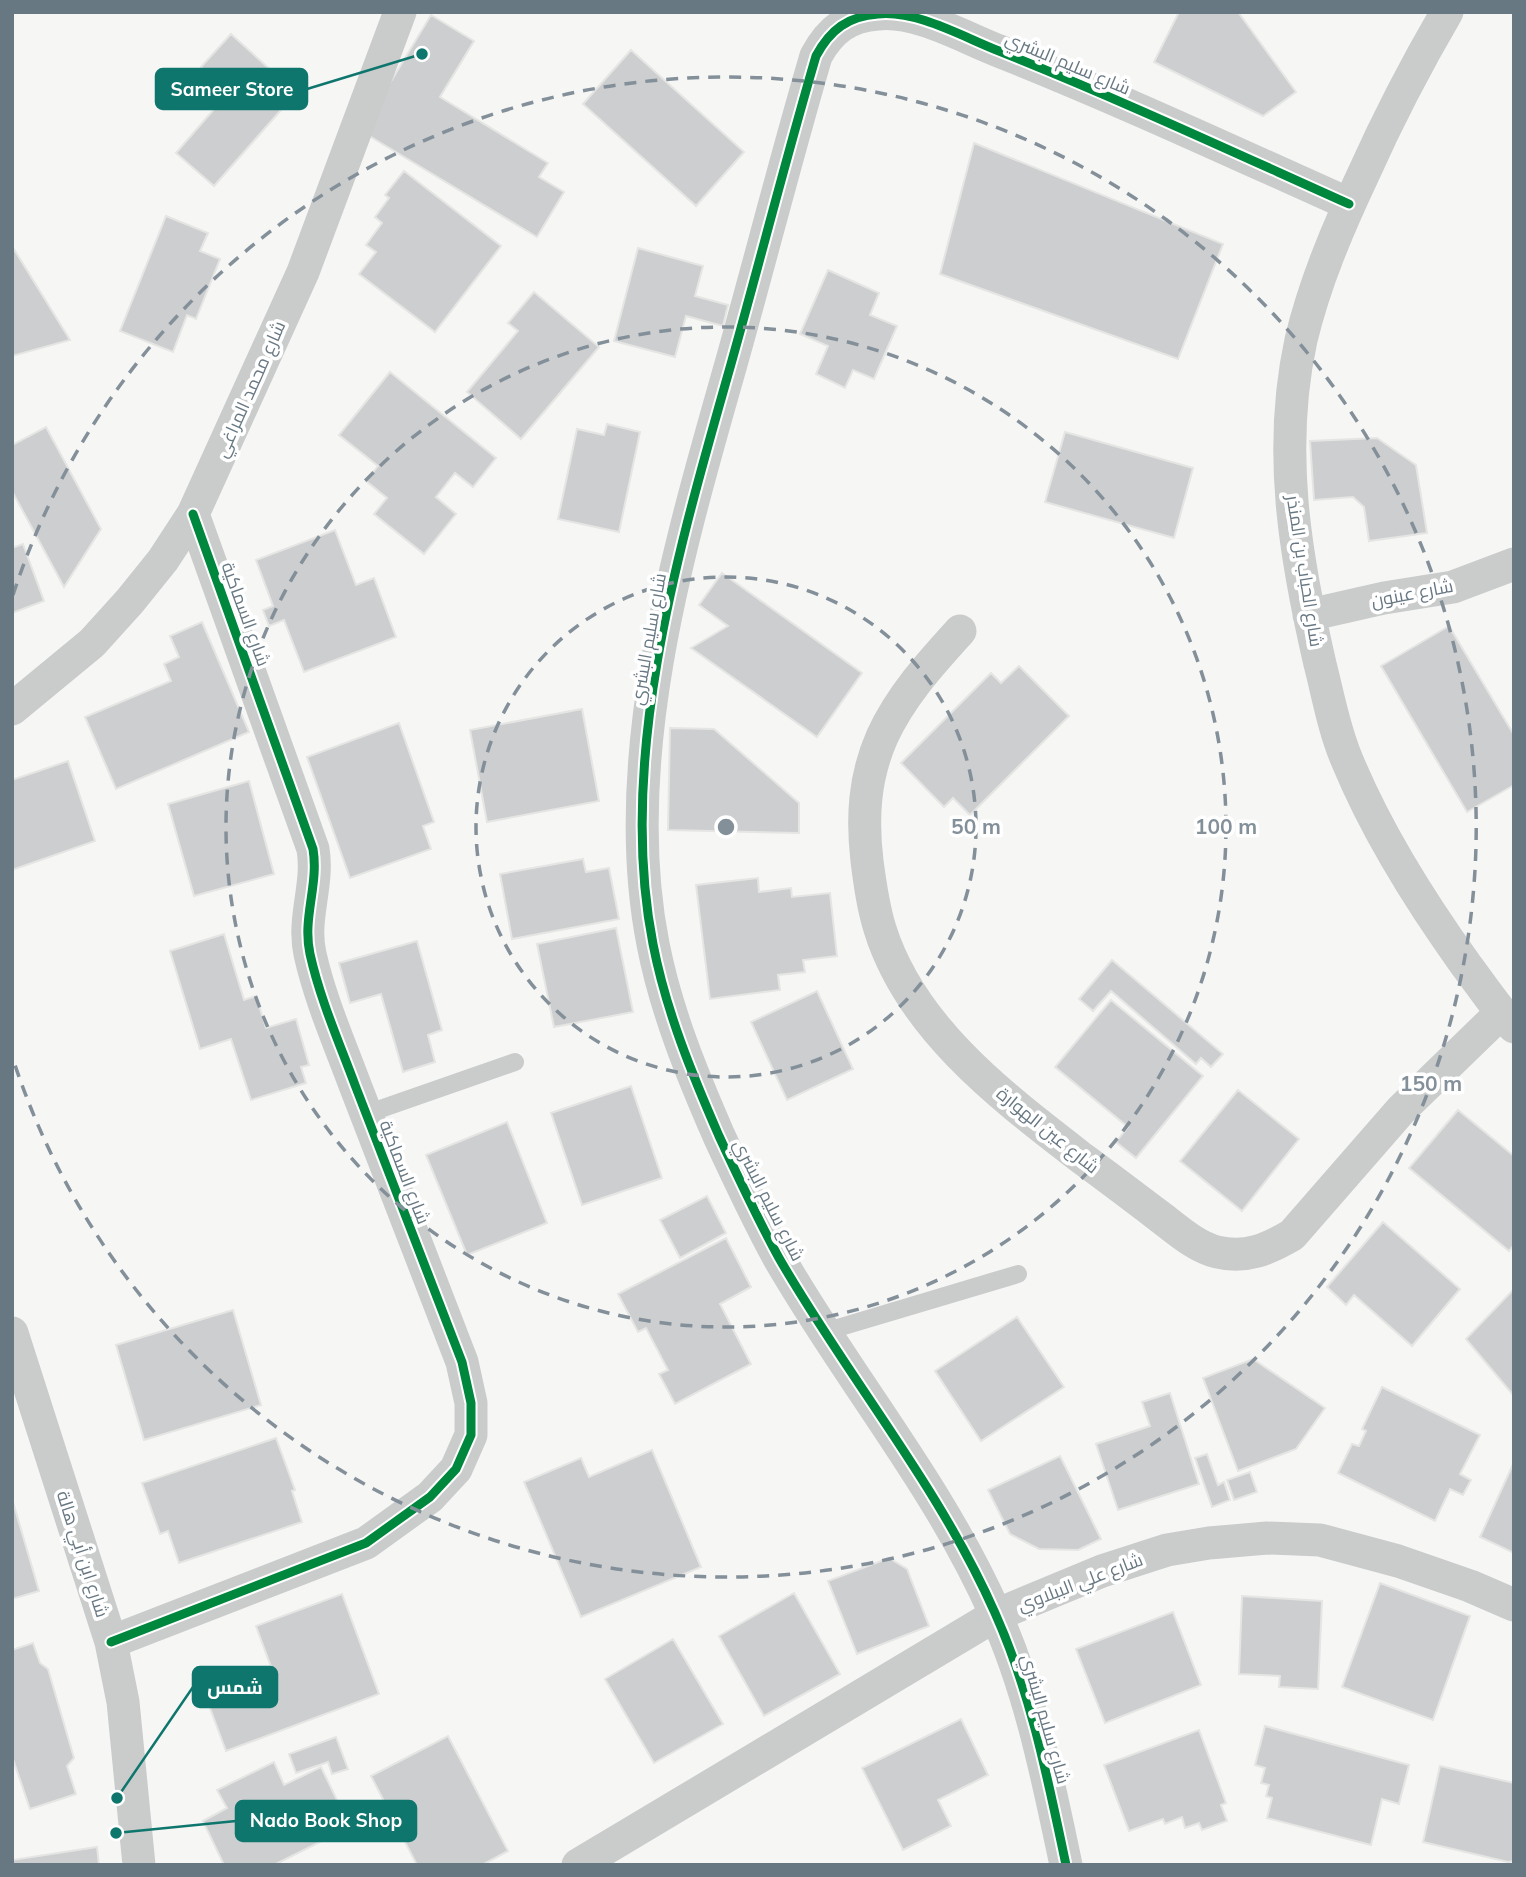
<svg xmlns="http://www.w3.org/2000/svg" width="1526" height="1877" font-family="Mulish,Cairo,sans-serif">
	<rect width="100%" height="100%" fill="#f6f6f5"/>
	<path fill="#cdcecf" stroke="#e5e5e4" stroke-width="2" d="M1179,12H1238L1296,92L1263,116L1154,62Z
		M431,15L474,41L440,97L548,163L539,177L564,192L537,237L361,131Z
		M231,34L296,93L214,186L176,153L229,92L201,67Z
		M631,50L744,152L696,206L583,104Z
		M974,143L1223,244L1178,359L940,274Z
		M404,171L501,246L435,332L359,274L376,252L366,245L382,223L375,217L389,198L385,195Z
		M166,216L208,233L200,251L220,259L196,319L187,315L173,352L120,331Z
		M12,246L70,340L12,356Z
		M638,248L703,266L695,296L728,305L723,326L686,316L675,357L614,341Z
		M828,270L879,293L870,315L897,326L874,379L853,370L845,388L816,374L828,346L800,334Z
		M534,292L599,347L521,439L467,392L518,331L508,323Z
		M390,372L496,458L473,487L455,473L436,497L456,514L424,554L374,514L387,498L366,481L378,466L339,435Z
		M607,424L640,432L619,532L558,519L577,429L604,435Z
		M46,427L101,529L64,587L12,491V445Z
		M1065,432L1193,468L1174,538L1045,502Z
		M1377,438L1416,465L1427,533L1369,541L1364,507L1353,497L1314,500L1310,441Z
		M335,530L356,585L374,578L396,637L304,672L284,620L269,626L263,610L273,606L256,560Z
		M23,544L44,601L12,613V548Z
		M722,573L862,673L817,737L691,648L728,626L699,605Z
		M202,622L249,732L116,789L85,717L171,681L164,664L179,657L170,636Z
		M1449,626L1514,735V785L1467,812L1381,666Z
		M1019,666L1069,716L970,815L953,798L944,807L901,763L991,673L1001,683Z
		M582,709L599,801L487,822L470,730Z
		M399,723L434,822L423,826L431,849L350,878L307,757Z
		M670,728L714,729L799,803V833L668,830Z
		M68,761L95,841L12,870V780Z
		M249,781L274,874L194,896L168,804Z
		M583,859L586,872L609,868L619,919L512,939L500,874Z
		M758,878L759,892L791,888L792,897L830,893L837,956L803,960L805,972L778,975L780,990L710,999L696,885Z
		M616,928L633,1012L554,1027L537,944Z
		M224,934L244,1000L256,996L266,1028L296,1019L309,1065L301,1067L306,1083L251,1100L231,1039L200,1049L170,951Z
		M417,941L442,1030L428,1035L435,1062L403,1072L381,994L350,1003L339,963Z
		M1112,960L1223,1054L1211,1067L1201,1058L1196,1064L1111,991L1093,1011L1079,999Z
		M817,991L853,1069L787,1100L751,1022Z
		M1111,1000L1203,1076L1136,1158L1116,1142L1128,1127L1055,1067Z
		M631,1086L662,1178L582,1205L551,1113Z
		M1238,1090L1299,1139L1242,1211L1180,1161Z
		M1458,1110L1514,1156V1245L1509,1251L1409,1168Z
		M507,1122L547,1223L467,1255L426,1155Z
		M707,1196L726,1233L680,1258L660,1220Z
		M1383,1222L1460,1289L1412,1346L1354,1295L1346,1305L1327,1287Z
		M726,1238L751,1287L720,1304L751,1364L675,1404L659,1374L668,1370L646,1328L638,1332L618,1294Z
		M1514,1289V1396L1466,1339Z
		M233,1310L261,1405L144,1440L116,1345Z
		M1017,1317L1064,1387L981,1441L935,1371Z
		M1253,1359L1325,1408L1296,1449L1238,1471L1203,1378Z
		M1382,1387L1480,1435L1460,1474L1471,1480L1463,1495L1450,1489L1435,1521L1338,1473L1352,1444L1359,1446L1366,1431L1362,1429Z
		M1170,1393L1199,1484L1118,1510L1096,1444L1150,1426L1142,1402Z
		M276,1438L295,1490L292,1491L302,1522L179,1563L168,1531L160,1534L142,1483Z
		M652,1450L701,1567L581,1617L524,1482L581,1458L589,1477Z
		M1207,1454L1218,1485L1224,1482L1230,1500L1212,1507L1195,1458Z
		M1060,1456L1101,1539L1078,1550L1039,1549L1010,1534L988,1490Z
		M1514,1462V1553L1480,1537Z
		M1250,1472L1257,1492L1234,1500L1227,1480Z
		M13,1502L39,1591L12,1599V1502Z
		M889,1558L907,1569L929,1626L857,1654L828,1581Z
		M1380,1583L1470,1616L1433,1720L1342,1687Z
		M794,1593L840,1674L764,1716L719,1636Z
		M342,1594L379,1694L226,1751L207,1700L274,1675L256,1626Z
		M1242,1596L1322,1601L1318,1689L1279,1687L1280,1676L1239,1674Z
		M1173,1612L1201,1685L1105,1723L1076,1649Z
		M673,1639L723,1724L654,1763L605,1679Z
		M33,1643L40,1663L48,1669L74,1758L67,1766L76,1794L30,1809L12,1756V1650Z
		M961,1719L988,1775L938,1800L951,1826L903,1850L862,1768Z
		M1265,1726L1409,1765L1399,1804L1382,1799L1371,1845L1267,1818L1272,1798L1266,1796L1269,1785L1261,1783L1265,1768L1255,1765Z
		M1199,1730L1226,1803L1221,1805L1227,1821L1202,1830L1199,1823L1185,1828L1182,1817L1165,1824L1163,1819L1129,1831L1104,1765Z
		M448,1736L508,1851L482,1865H417L371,1776Z
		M336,1737L348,1769L332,1774L328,1762L296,1773L289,1754Z
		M274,1762L284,1785L321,1767L350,1827L274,1865H224L203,1821L227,1808L217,1790Z
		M1440,1766L1514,1783V1861L1508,1862L1423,1842Z
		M97,1847L99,1865H12V1860Z"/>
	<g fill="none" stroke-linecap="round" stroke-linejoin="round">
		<path stroke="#cacccc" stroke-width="18" d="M366,1114L515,1062
			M824,1332L1018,1274"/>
		<path stroke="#cacccc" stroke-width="33" d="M1447,12C1416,65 1388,119 1363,175C1338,228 1315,282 1301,340C1277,450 1295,556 1320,664C1328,695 1334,730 1347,760C1377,833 1420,901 1466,965C1482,986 1496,1008 1514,1027
			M1309,615L1384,598L1453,587L1514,564
			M960,631C930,664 900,697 882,737C864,778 862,818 867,861C870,884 873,907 880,929C911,1029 1004,1098 1083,1159C1109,1178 1134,1197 1159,1216C1176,1229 1196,1247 1217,1252C1246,1259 1268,1249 1292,1235L1401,1110L1501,1013
			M12,709L92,643L130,601L163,560L193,514L303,272L400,12
			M12,1333L111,1642L123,1702L139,1865
			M111,1642L366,1543L430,1497L456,1469L471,1435V1403L462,1362C427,1269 390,1178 355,1085C339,1042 320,999 310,954C302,918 319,885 313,849L193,514
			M578,1865L996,1615L1102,1571L1167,1550L1209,1543L1267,1538L1320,1540L1398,1561L1470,1586L1514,1605
			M1066,1865C1048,1780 1031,1693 995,1613C939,1486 848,1378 779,1258C757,1218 738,1177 719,1136C692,1074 666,1011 653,944C616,757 680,544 731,364C760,261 786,158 816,56C830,30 848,16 878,14C917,10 963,37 999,51C1117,98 1233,152 1349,204"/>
		<g stroke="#fff" stroke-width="13">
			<path id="cycleway" d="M111,1642L366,1543L430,1497L456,1469L471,1435V1403L462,1362C427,1269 390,1178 355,1085C339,1042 320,999 310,954C302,918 319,885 313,849L193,514
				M1066,1865C1048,1780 1031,1693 995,1613C939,1486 848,1378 779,1258C757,1218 738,1177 719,1136C692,1074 666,1011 653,944C616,757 680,544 731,364C760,261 786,158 816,56C830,30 848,16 878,14C917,10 963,37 999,51C1117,98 1233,152 1349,204"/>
		</g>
		<use href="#cycleway" stroke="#00873e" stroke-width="9"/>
	</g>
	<g fill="none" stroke="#849099" stroke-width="3.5" stroke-dasharray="12 9">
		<circle cx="726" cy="827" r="250"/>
		<circle cx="726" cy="827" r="500"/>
		<path d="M13 595A750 750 0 1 1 13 1059"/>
	</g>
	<g text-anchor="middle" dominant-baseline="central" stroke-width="7" stroke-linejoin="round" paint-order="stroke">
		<g font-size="18" fill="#687883" stroke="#fff">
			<text transform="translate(1068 63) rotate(23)">شارع سليم البشري</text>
			<text transform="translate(250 389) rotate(-66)">شارع محمد المراغي</text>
			<text transform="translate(1305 571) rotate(81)">شارع الحباب بن المنذر</text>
			<text transform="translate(1412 593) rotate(-11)">شارع عينون</text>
			<text transform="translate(246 614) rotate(70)">شارع السماكية</text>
			<text transform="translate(648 639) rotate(-80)">شارع سليم البشري</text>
			<text transform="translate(1048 1130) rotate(39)">شارع عين الهوارة</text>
			<text transform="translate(405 1172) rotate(69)">شارع السماكية</text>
			<text transform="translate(769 1200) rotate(63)">شارع سليم البشري</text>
			<text transform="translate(83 1554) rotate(72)">شارع ابن أبي هالة</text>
			<text transform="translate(1080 1582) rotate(-21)">شارع علي الببلاوي</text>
			<text transform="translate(1046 1719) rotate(74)">شارع سليم البشري</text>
		</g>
	</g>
	<circle cx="726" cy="827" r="10" fill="#849099" stroke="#fff" stroke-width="3.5"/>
	<g font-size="21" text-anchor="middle" font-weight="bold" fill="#849099" stroke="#fff" stroke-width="7" stroke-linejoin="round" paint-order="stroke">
		<text x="976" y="834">50 m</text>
		<text x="1226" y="834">100 m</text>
		<text x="1431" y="1091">150 m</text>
	</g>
	<path fill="none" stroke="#0f766e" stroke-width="2.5" d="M422 54L307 89M117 1798L193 1687M116 1833L236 1821"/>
	<g fill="#0f766e" stroke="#fff" stroke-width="2.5">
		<circle cx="422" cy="54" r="7"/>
		<circle cx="117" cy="1798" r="7"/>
		<circle cx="116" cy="1833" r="7"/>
	</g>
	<g fill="#0f766e" stroke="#0f766e" stroke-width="2.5">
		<rect x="156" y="69" width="151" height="40" rx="7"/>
		<rect x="193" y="1667" width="84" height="40" rx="7"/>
		<rect x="236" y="1801" width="180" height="40" rx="7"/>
	</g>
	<g font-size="19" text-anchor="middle" font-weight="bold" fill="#fff">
		<text x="232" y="96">Sameer Store</text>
		<text x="235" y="1694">شمس</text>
		<text x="326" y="1827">Nado Book Shop</text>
	</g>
	<rect width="1526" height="1877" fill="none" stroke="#687883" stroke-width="28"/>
</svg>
